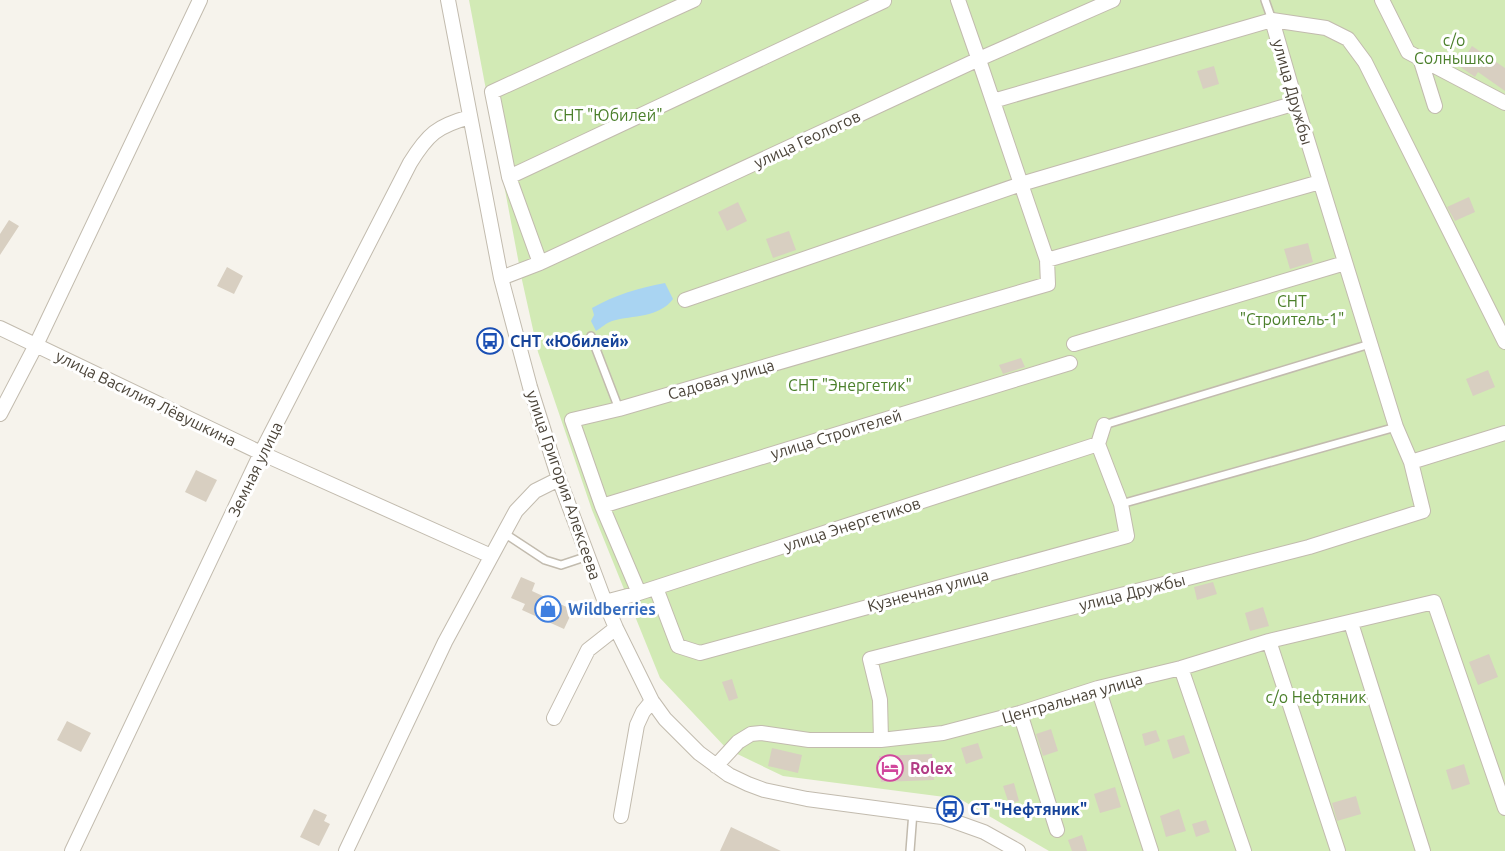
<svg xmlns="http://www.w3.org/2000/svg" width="1505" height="851" font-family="Ubuntu,sans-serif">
	<rect width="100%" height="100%" fill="#f6f3ec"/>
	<path fill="#d2eab5" d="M469,0H1505V851H1049L960,799L783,776L727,749L660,678L592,510L538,352L522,280Z"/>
	<path fill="#a9d4f2" d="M665,283L673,299C659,318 633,315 612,321C606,323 601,328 596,331L591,321L594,315L592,308C615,295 638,288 665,283Z"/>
	<path fill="#d8cfc1" d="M1472,46L1505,68V91L1478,72L1475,77L1459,66Z
		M1214,66L1219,84L1203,89L1197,71Z
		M1469,197L1475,212L1455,221L1447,207Z
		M738,202L747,221L727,231L718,212Z
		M9,220L19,226L0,255V234Z
		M789,231L796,250L773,258L766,239Z
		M1308,243L1313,262L1290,269L1284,249Z
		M227,267L243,276L234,294L217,286Z
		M1021,358L1025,367L1003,374L999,365Z
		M1488,370L1495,387L1473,396L1466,379Z
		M196,470L217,480L206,502L185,492Z
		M521,577L535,583L532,591L573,610L564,629L522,610L525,604L511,598Z
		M1213,582L1217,594L1197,600L1194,587Z
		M1263,607L1269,626L1250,631L1245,613Z
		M1489,654L1498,677L1478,685L1469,662Z
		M732,679L738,698L729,701L722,682Z
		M67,721L91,733L81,752L57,740Z
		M1051,729L1058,751L1043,756L1036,734Z
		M1156,730L1160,741L1145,746L1142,734Z
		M1184,735L1190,753L1173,759L1167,740Z
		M978,743L983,758L966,764L961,748Z
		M772,748L802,755L798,773L768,766Z
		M932,754L934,780L881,782L879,756Z
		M1464,764L1470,784L1452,790L1446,770Z
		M1014,783L1019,801L1009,804L1003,786Z
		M1115,787L1121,807L1100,813L1094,794Z
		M1356,796L1361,814L1337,821L1332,803Z
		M314,809L327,815L324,821L330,824L319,846L300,837Z
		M1179,809L1186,831L1166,837L1160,816Z
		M1206,820L1210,832L1196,837L1192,824Z
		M731,827L781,851H720Z
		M1082,835L1087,851H1072L1068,840Z"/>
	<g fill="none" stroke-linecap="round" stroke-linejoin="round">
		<g stroke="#c2bbae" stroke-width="10">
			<path id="service" d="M1265,0L1272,20
				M591,336L619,409
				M1104,425L1370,344
				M1121,504L1396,427
				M504,533L545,560L561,565L588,556
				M910,851L913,812"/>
		</g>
		<g stroke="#c2bbae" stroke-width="16">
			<path id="minor" d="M448,0L501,278L530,387L559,479L605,602L616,628L652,701L665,719L699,753L729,775L748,784L764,790L807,799L942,817L984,832L1018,851
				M958,0L981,66L1021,184L1296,103
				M1382,0L1408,52L1505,103
				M1420,58L1435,106
				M993,101L1272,20L1326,28L1348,39L1365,62L1505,342
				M509,177L884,1
				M1047,260L1320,182
				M540,263L509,177L492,92L694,0
				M501,278L540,263L979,59L1113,0
				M0,328L261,453L491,556
				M1074,344L1345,263
				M0,414L36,345L200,0
				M1411,462L1505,433
				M602,506L1070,363
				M656,588L678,646L700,653L1127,536L1121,504L1098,444L1104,425
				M639,593L602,506L572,420L619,409L1048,284L1047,260L1021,184L685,300
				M605,602L639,593L1098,444
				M1351,623L1423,851
				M1269,641L1338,851
				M1181,668L1244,851
				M1098,688L1151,851
				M1020,713L1057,830
				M554,718L588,650L616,628
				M881,740L880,700L870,659L1309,547L1423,511L1411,462L1396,427L1296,103L1272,20
				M716,766L738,742L751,734L761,733L809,740H881L943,733L1020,713L1098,688L1181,668L1269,641L1434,602L1505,808
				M621,816L637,725L643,712L652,701
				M72,851L261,453L410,163C428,134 437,126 470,117
				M346,851L445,642L504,533L516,511L535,491L559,479"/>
		</g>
		<use href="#service" stroke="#fff" stroke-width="7"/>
		<use href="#minor" stroke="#fff" stroke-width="14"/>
	</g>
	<defs>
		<g id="bus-ring" transform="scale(1.35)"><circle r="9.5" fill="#fff" stroke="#1a4fb4" stroke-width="1.5"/><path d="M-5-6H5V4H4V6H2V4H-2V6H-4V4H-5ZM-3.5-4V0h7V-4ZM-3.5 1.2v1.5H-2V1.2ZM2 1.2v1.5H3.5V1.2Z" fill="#1a4fb4"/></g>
		<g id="shop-ring" transform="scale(1.35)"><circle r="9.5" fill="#fff" stroke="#3f7fe0" stroke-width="1.5"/><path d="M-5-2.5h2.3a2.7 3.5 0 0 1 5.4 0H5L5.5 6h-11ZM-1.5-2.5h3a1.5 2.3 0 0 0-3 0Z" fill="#3f7fe0"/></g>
		<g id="hotel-ring" transform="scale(1.35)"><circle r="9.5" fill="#fff" stroke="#d1479c" stroke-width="1.5"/><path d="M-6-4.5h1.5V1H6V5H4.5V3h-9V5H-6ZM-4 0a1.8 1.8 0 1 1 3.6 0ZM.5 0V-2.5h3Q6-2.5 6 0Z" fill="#d1479c"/></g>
	</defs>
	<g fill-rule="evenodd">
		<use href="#bus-ring" x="490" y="341"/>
		<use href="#shop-ring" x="548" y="609"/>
		<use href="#hotel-ring" x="890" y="768"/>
		<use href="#bus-ring" x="950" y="809"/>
	</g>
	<g text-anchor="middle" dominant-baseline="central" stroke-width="6" stroke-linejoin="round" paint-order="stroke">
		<g font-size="16" fill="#4a7f2a" stroke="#fff">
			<text x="1454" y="40">с/о<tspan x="1454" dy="18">Солнышко</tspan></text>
			<text x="608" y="115">СНТ "Юбилей"</text>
			<text x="1292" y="301">СНТ<tspan x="1292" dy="18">"Строитель-1"</tspan></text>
			<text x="850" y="385">СНТ "Энергетик"</text>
			<text x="1316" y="697">с/о Нефтяник</text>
		</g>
		<g font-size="16" fill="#4b4439" stroke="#fff">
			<text transform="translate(1293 92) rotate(74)">улица Дружбы</text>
			<text transform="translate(807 139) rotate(-25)">улица Геологов</text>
			<text transform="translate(721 379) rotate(-16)">Садовая улица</text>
			<text transform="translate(146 398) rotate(26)">улица Василия Лёвушкина</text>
			<text transform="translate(836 434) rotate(-17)">улица Строителей</text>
			<text transform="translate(255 469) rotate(-64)">Земная улица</text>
			<text transform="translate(564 485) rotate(71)">улица Григория Алексеева</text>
			<text transform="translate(852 524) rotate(-18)">улица Энергетиков</text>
			<text transform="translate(928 590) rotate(-15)">Кузнечная улица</text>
			<text transform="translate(1132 592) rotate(-14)">улица Дружбы</text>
			<text transform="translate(1072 698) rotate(-16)">Центральная улица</text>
		</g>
		<g font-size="16" font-weight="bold" fill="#164399" stroke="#fff" text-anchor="start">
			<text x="510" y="341">СНТ «Юбилей»</text>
			<text x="970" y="809">СТ "Нефтяник"</text>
		</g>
		<g font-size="16" font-weight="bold" fill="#366cbe" stroke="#fff" text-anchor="start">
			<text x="568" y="609">Wildberries</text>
		</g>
		<g font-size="16" font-weight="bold" fill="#b23c85" stroke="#fff" text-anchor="start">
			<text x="910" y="768">Rolex</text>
		</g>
	</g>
</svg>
